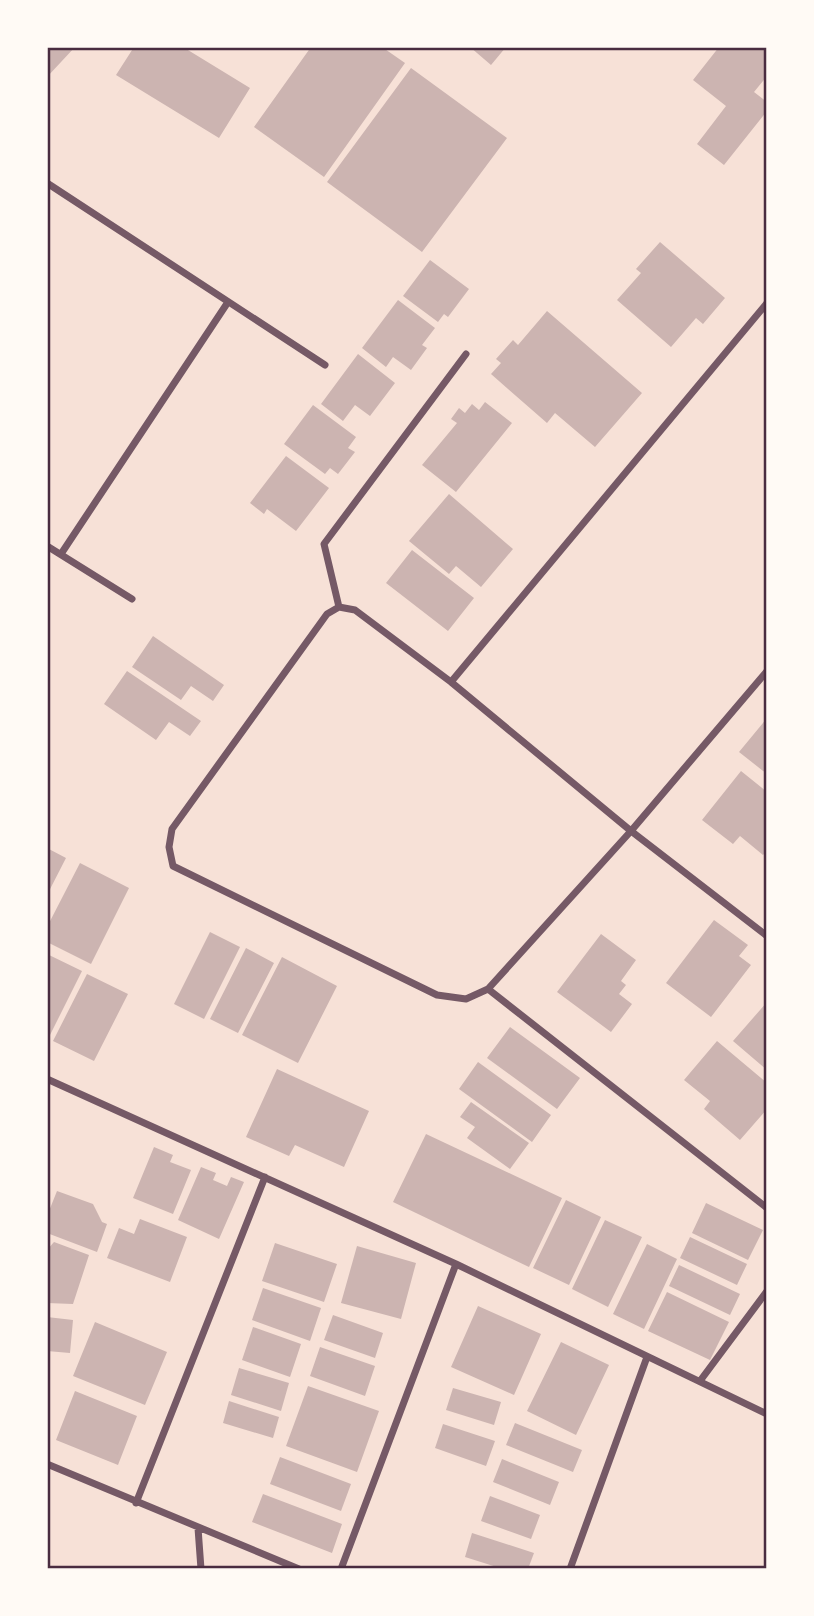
<svg xmlns="http://www.w3.org/2000/svg" width="814" height="1616" font-family="Spectral,serif">
	<rect width="100%" height="100%" fill="#f7e1d7"/>
	<path fill="#ccb4b1" d="M47,47H75L47,77Z
		M134,47H183L250,88L219,138L116,75Z
		M311,47H382L405,63L324,177L254,127Z
		M470,47H506L491,65Z
		M719,47H767V76L754,92L767,102V111L724,165L697,144L726,106L693,80Z
		M411,68L507,138L422,252L327,182Z
		M660,242L725,298L703,324L696,318L671,347L617,300L641,273L636,269Z
		M430,260L469,289L448,317L444,314L438,322L403,296Z
		M398,300L435,328L422,345L427,348L411,370L393,357L386,367L362,348Z
		M547,311L642,393L595,447L555,413L547,423L491,374L501,363L496,359L513,340L518,345Z
		M358,354L395,383L370,416L355,405L343,421L321,404Z
		M485,402L512,423L456,492L422,465L457,423L451,419L459,408L465,413L472,404L479,410Z
		M313,405L356,437L348,448L355,452L338,474L330,468L325,474L284,444Z
		M286,456L329,488L296,531L267,509L264,514L250,503Z
		M449,494L513,549L481,587L456,566L449,574L409,541Z
		M412,550L474,598L448,631L386,583Z
		M153,636L224,685L213,701L191,686L181,700L132,667Z
		M127,671L201,721L190,736L169,722L156,740L104,704Z
		M767,718V774L739,752Z
		M741,771L767,792V851L763,855L740,836L733,844L702,820Z
		M47,848L66,858L47,895Z
		M80,863L129,888L91,964L47,942V927Z
		M714,920L748,945L739,956L751,965L711,1017L666,983Z
		M210,932L240,947L204,1019L174,1004Z
		M601,934L636,960L621,981L626,985L619,994L632,1004L611,1032L557,992Z
		M246,948L274,963L238,1033L210,1019Z
		M47,954L82,971L47,1041Z
		M282,957L337,986L298,1063L242,1035Z
		M87,974L128,994L94,1061L53,1041Z
		M767,1002V1070L733,1041Z
		M510,1027L580,1078L557,1109L487,1058Z
		M717,1041L767,1083V1109L740,1140L704,1109L710,1101L684,1080Z
		M478,1062L551,1115L532,1142L459,1089Z
		M277,1069L369,1111L344,1167L295,1145L289,1156L246,1137Z
		M471,1102L529,1143L510,1169L467,1138L475,1127L460,1117Z
		M426,1134L562,1198L529,1267L393,1202Z
		M154,1147L173,1155L170,1162L191,1170L173,1214L133,1198Z
		M201,1167L216,1173L213,1180L227,1186L231,1177L244,1182L219,1239L178,1220Z
		M57,1191L93,1204L102,1222L107,1224L97,1252L47,1233V1216Z
		M566,1200L601,1217L569,1285L533,1268Z
		M706,1203L763,1230L748,1260L692,1233Z
		M140,1219L187,1237L170,1282L107,1258L119,1228L134,1234Z
		M605,1220L642,1237L608,1307L572,1289Z
		M690,1237L747,1264L737,1285L680,1258Z
		M54,1242L89,1255L73,1304L47,1303V1250Z
		M275,1243L337,1264L324,1302L262,1281Z
		M647,1244L677,1259L644,1329L613,1314Z
		M357,1246L416,1263L401,1319L341,1303Z
		M679,1265L740,1294L730,1315L669,1286Z
		M263,1288L321,1308L310,1341L252,1320Z
		M667,1292L729,1322L710,1360L648,1331Z
		M478,1306L541,1334L514,1395L451,1367Z
		M333,1315L383,1333L375,1358L324,1340Z
		M47,1317L73,1320L70,1353L47,1351Z
		M95,1322L167,1352L145,1405L73,1376Z
		M253,1327L301,1344L290,1377L242,1360Z
		M561,1342L609,1365L576,1435L527,1411Z
		M320,1347L375,1366L365,1396L310,1376Z
		M239,1368L289,1383L281,1411L231,1395Z
		M308,1386L379,1411L357,1472L286,1446Z
		M453,1388L501,1402L494,1425L446,1410Z
		M75,1391L137,1416L118,1465L56,1440Z
		M229,1401L279,1417L273,1438L223,1423Z
		M515,1423L582,1450L573,1472L506,1445Z
		M443,1424L495,1441L486,1466L435,1448Z
		M280,1457L351,1484L341,1511L270,1484Z
		M502,1459L559,1482L550,1505L493,1482Z
		M263,1494L342,1524L332,1553L252,1522Z
		M490,1496L540,1515L531,1539L481,1521Z
		M472,1533L534,1553L528,1569H503L465,1557Z"/>
	<g fill="none" stroke-linecap="round" stroke-linejoin="round">
		<path stroke="#755966" stroke-width="7" d="M47,183L325,365
			M47,546L132,599
			M61,554L228,302
			M339,607L324,544L466,354
			M767,671L631,831L488,989L466,999L437,995L173,866L169,847L172,829L327,614L339,607L355,610L451,682L631,831L767,936
			M451,682L767,303
			M488,989L767,1208
			M47,1079L456,1264L767,1414
			M700,1381L767,1291
			M47,1464L299,1569
			M136,1503L265,1177
			M198,1528L201,1569
			M341,1569L456,1264
			M570,1569L647,1357"/>
	</g>
	<rect width="814" height="1616" fill="none" stroke="#fffaf5" stroke-width="98"/>
	<rect x="49" y="49" width="716" height="1518" fill="none" stroke="#4a2c40" stroke-width="2.5"/>
</svg>
